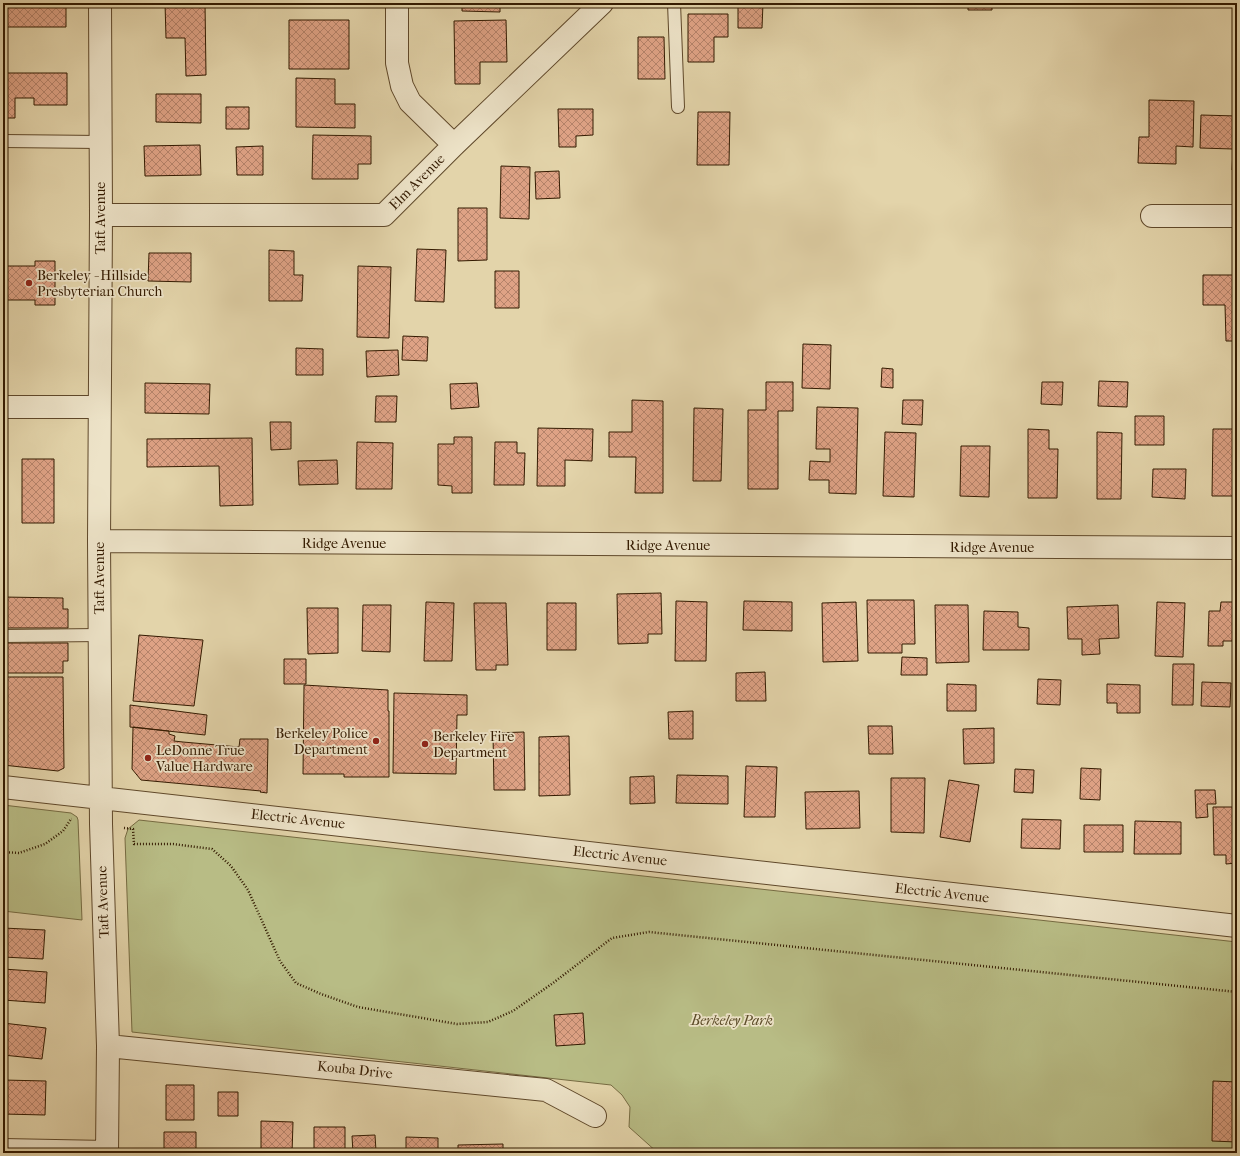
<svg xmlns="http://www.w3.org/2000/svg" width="1240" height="1156" font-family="'IM FELL French Canon',serif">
	<defs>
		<pattern id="building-cross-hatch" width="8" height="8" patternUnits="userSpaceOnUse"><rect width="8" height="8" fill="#dea285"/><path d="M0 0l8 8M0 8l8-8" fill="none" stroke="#b5836a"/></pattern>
	</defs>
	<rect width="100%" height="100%" fill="#e3d4aa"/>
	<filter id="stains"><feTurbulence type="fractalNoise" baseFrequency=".005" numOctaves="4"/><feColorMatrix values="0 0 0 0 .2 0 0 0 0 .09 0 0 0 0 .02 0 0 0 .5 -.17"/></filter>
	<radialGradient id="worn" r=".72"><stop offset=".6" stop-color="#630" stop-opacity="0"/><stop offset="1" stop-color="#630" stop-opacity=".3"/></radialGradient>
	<path fill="#b8bc85" stroke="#766b42" d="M3,805L71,813L77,817L78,820L82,920L3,911Z
		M139,820L1237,942V1153H658L629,1127L630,1107L622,1095L611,1085L132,1032L125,838L128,829Z"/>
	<path fill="url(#building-cross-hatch)" stroke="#331a00" d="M3,3H66V27H3Z
		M165,3H205L206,75L186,76L185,38H166Z
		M297,3H339L297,4Z
		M462,3H500V12L462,11Z
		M738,3H763L762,28H738Z
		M968,3H992V10H968Z
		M1002,3H1033L1032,7L1002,6Z
		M688,14H728V37H714V62H688Z
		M289,20H349V69H289Z
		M506,20L507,62H480V84H455L454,21Z
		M638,37H664L665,79H638Z
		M4,73H67V105H34V98H15V118H3Z
		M296,78L335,79V104H355V128L296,127Z
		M156,94H201V123L156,122Z
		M1149,100L1194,101L1193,147L1176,146V164L1138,163L1139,137H1149Z
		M226,107H249V129H226Z
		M558,109H593V135L576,136V147H559Z
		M698,112H730L729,165H697Z
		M1201,115L1237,116V170H1232L1233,149L1200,148Z
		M313,135L371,136V164H358V179H312Z
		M200,145L201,175L145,176L144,146Z
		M263,146V175H237L236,147Z
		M501,166L530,167L529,219L500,218Z
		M559,171L560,198L536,199L535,172Z
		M458,208H487V260L458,261Z
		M417,249L446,250L444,302L415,301Z
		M269,250L294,251V275H303L302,301H269Z
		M149,253H191V282L148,281Z
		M35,261H55V305H35V300H3V266H35Z
		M358,266L391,267L389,338L357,337Z
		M495,271H519V308H495Z
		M1203,275H1237V341H1226L1225,305H1203Z
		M403,336L428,337L427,361L402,360Z
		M803,344L831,345L830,389L802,388Z
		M296,348L323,349V375H296Z
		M398,350L399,375L367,377L366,351Z
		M882,368L893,369V388L881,387Z
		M1099,381L1128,382L1127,407L1098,406Z
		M766,382H793V411H778V489H748V410H766Z
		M1042,382H1063L1062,405L1041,404Z
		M145,383L210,384L209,414L145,413Z
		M477,383L479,407L451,409L450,384Z
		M376,396H397L396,422H375Z
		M632,400L663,401V493H635L636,457H609V432H632Z
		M903,400H923L922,425L902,424Z
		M817,407L858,408L856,494L829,493V480H809L810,461L830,462V449H816Z
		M694,408L723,409L721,481H693Z
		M1135,416H1164V445H1135Z
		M270,422H291V449L271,450Z
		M538,428L593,429L592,461L565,460V486H537Z
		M1028,429L1049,430V449H1058L1057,498H1028Z
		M1213,429H1237L1236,496H1212Z
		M885,432L916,433L914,497L883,496Z
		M1097,432L1122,433L1121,499H1097Z
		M454,437H472V493H452V486L438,485V444H454Z
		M252,438L253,505L220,506L219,466L147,467V439Z
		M357,442L393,443L392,489H356Z
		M495,442H517V453H525L524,485H494Z
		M961,446H990L989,497L960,496Z
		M22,459H54V523H22Z
		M3,460H6L5,523H3Z
		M337,460L338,484L299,485L298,461Z
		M1153,469H1186L1185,499L1152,497Z
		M661,593L662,634H648V643L618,644L617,594Z
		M3,597L63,598V609H68V628H3Z
		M867,600H914L915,644H902V653H868Z
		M676,601L707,602L706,661H675Z
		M744,601L792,602V631L743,630Z
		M426,602L454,603L452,661H424Z
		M856,602L858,661L823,662L822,603Z
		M1157,602L1185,603L1183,657L1155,656Z
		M1221,602H1237V641H1223V646H1208L1209,611H1220Z
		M474,603H506L508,665H496V670H476Z
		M547,603H576V650H547Z
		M363,605H391L390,652L362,651Z
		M935,605H968L969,662L936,663Z
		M1118,605L1119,638L1099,639L1100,654L1082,655V639H1068L1067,607Z
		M307,608H338V653L308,654Z
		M984,611L1018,612V627L1029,628V650H983Z
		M139,635L203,640L194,706L133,701Z
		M3,643H68V661H63V673H3Z
		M902,657L927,658V675H901Z
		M284,659H306V684H284Z
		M1173,664H1194L1193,705H1172Z
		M765,672L766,701H736V673Z
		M3,677H63L64,768L58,771L3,765Z
		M1038,679L1061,680L1060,705L1037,704Z
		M1202,682L1231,683L1230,707L1201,706Z
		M947,684L976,685V711H947Z
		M1107,684L1140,685V713H1117V703H1107Z
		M304,685L388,690V711H389V777H344V774H303Z
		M394,693L467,695V715H457L456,774L393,773Z
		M130,705L207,715L205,735L130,727Z
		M693,711V739H669L668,712Z
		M868,726H892L893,754H869Z
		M133,727L169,731V734L175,736L174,741L183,742L239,747L240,739H268L267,793L260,792L261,791L141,780L132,769Z
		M994,728V763L964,764L963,729Z
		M524,732L525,790H494L493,733Z
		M569,736L570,795L539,796V737Z
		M746,766L777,767L775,817H744Z
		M1081,768L1101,769L1100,800L1080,799Z
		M1015,769L1034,770L1033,793L1014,792Z
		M677,775L728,776V804L676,803Z
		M654,776L655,803L630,804V777Z
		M891,778H925L924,833L891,832Z
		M949,780L979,785L970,842L940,837Z
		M1195,790H1215L1216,804H1207L1208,817L1196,818Z
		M859,791L860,828L806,829L805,792Z
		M1213,807H1237V863L1226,864V855H1214Z
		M1022,819L1061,820L1060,849L1021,848Z
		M1135,821L1181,822V854H1134Z
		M1084,825H1123V852H1084Z
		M3,928L45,930L43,959L3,957Z
		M3,969L47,972L45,1003L3,1000Z
		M583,1013L585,1044L556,1046L554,1015Z
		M3,1023L46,1028L42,1059L3,1055Z
		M3,1080L46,1081L45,1115L3,1114Z
		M1213,1081L1237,1082V1142L1212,1141Z
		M166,1085H194V1120H166Z
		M218,1092H238V1116H218Z
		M261,1121L293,1122L292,1153H261Z
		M314,1127H345V1153H314Z
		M164,1132H196V1153H164Z
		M375,1135L376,1151H396V1153H353L352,1136Z
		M406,1137L438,1138V1153H406Z
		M503,1144V1153H458V1145Z
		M511,1152H545V1153H511Z"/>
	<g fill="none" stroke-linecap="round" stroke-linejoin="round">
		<g stroke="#5f482a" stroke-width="14">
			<path id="lane" d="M674,3L678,107
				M3,141L100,142
				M3,636L100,635"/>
		</g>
		<g stroke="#5f482a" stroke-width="24">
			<path id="street" d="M100,3L101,215L99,541L101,824L108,1046L107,1153
				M397,3V63L402,86L410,102L454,145
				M101,215H384L454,145L602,3
				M1152,216H1237
				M3,407H99
				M99,541L1237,548
				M3,787L1237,926
				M108,1046L546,1090L595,1116
				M3,1150L107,1152"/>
		</g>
		<path stroke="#331a00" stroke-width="2.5" stroke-dasharray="1 2" stroke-linecap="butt" d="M124,828L133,829L134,844H173L212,849L231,866L248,890L280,961L296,983L321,994L358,1007L457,1024L488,1022L513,1011L553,983L612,938L649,932L1237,992
			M3,852L19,853L45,844L63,831L71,819H72"/>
		<use href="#lane" stroke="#ede3c8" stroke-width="12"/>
		<use href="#street" stroke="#ede3c8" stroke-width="22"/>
	</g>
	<g fill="#8f2418" stroke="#ede3c8" stroke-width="1.5">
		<circle cx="29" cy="283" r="4"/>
		<circle cx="376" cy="741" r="4"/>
		<circle cx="425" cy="744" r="4"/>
		<circle cx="148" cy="758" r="4"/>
	</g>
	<g text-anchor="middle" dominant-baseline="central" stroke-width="3.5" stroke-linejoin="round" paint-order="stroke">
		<g font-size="14" fill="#331a00" stroke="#ede3c8">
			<text transform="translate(417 182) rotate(-45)">Elm Avenue</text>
			<text transform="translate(100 218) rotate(-90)">Taft Avenue</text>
			<text x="344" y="543">Ridge Avenue</text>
			<text x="668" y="545">Ridge Avenue</text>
			<text x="992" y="547">Ridge Avenue</text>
			<text transform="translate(99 578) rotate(-90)">Taft Avenue</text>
			<text transform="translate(298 819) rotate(6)">Electric Avenue</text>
			<text transform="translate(620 856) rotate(6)">Electric Avenue</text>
			<text transform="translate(942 893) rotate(6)">Electric Avenue</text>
			<text transform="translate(103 902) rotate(-92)">Taft Avenue</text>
			<text transform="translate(355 1070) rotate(6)">Kouba Drive</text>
		</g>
		<g font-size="14" fill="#331a00" stroke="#ede3c8" text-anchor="start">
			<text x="37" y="275">Berkeley - Hillside<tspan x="37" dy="16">Presbyterian Church</tspan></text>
			<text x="368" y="733" text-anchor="end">Berkeley Police<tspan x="368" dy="16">Department</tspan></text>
			<text x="433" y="736">Berkeley Fire<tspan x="433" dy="16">Department</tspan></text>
			<text x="156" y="750">LeDonne True<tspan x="156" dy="16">Value Hardware</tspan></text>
		</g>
		<g font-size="14" font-style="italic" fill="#5b4b28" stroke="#ede3c8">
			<text x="732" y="1020">Berkeley Park</text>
		</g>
	</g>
	<rect width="1240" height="1156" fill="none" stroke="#e3d4aa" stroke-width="16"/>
	<rect x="4" y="4" width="1232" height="1148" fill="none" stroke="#331a00" stroke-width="2"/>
	<rect x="8" y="8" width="1224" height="1140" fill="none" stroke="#331a00"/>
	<rect width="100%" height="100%" filter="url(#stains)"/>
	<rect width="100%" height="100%" fill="url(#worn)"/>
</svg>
